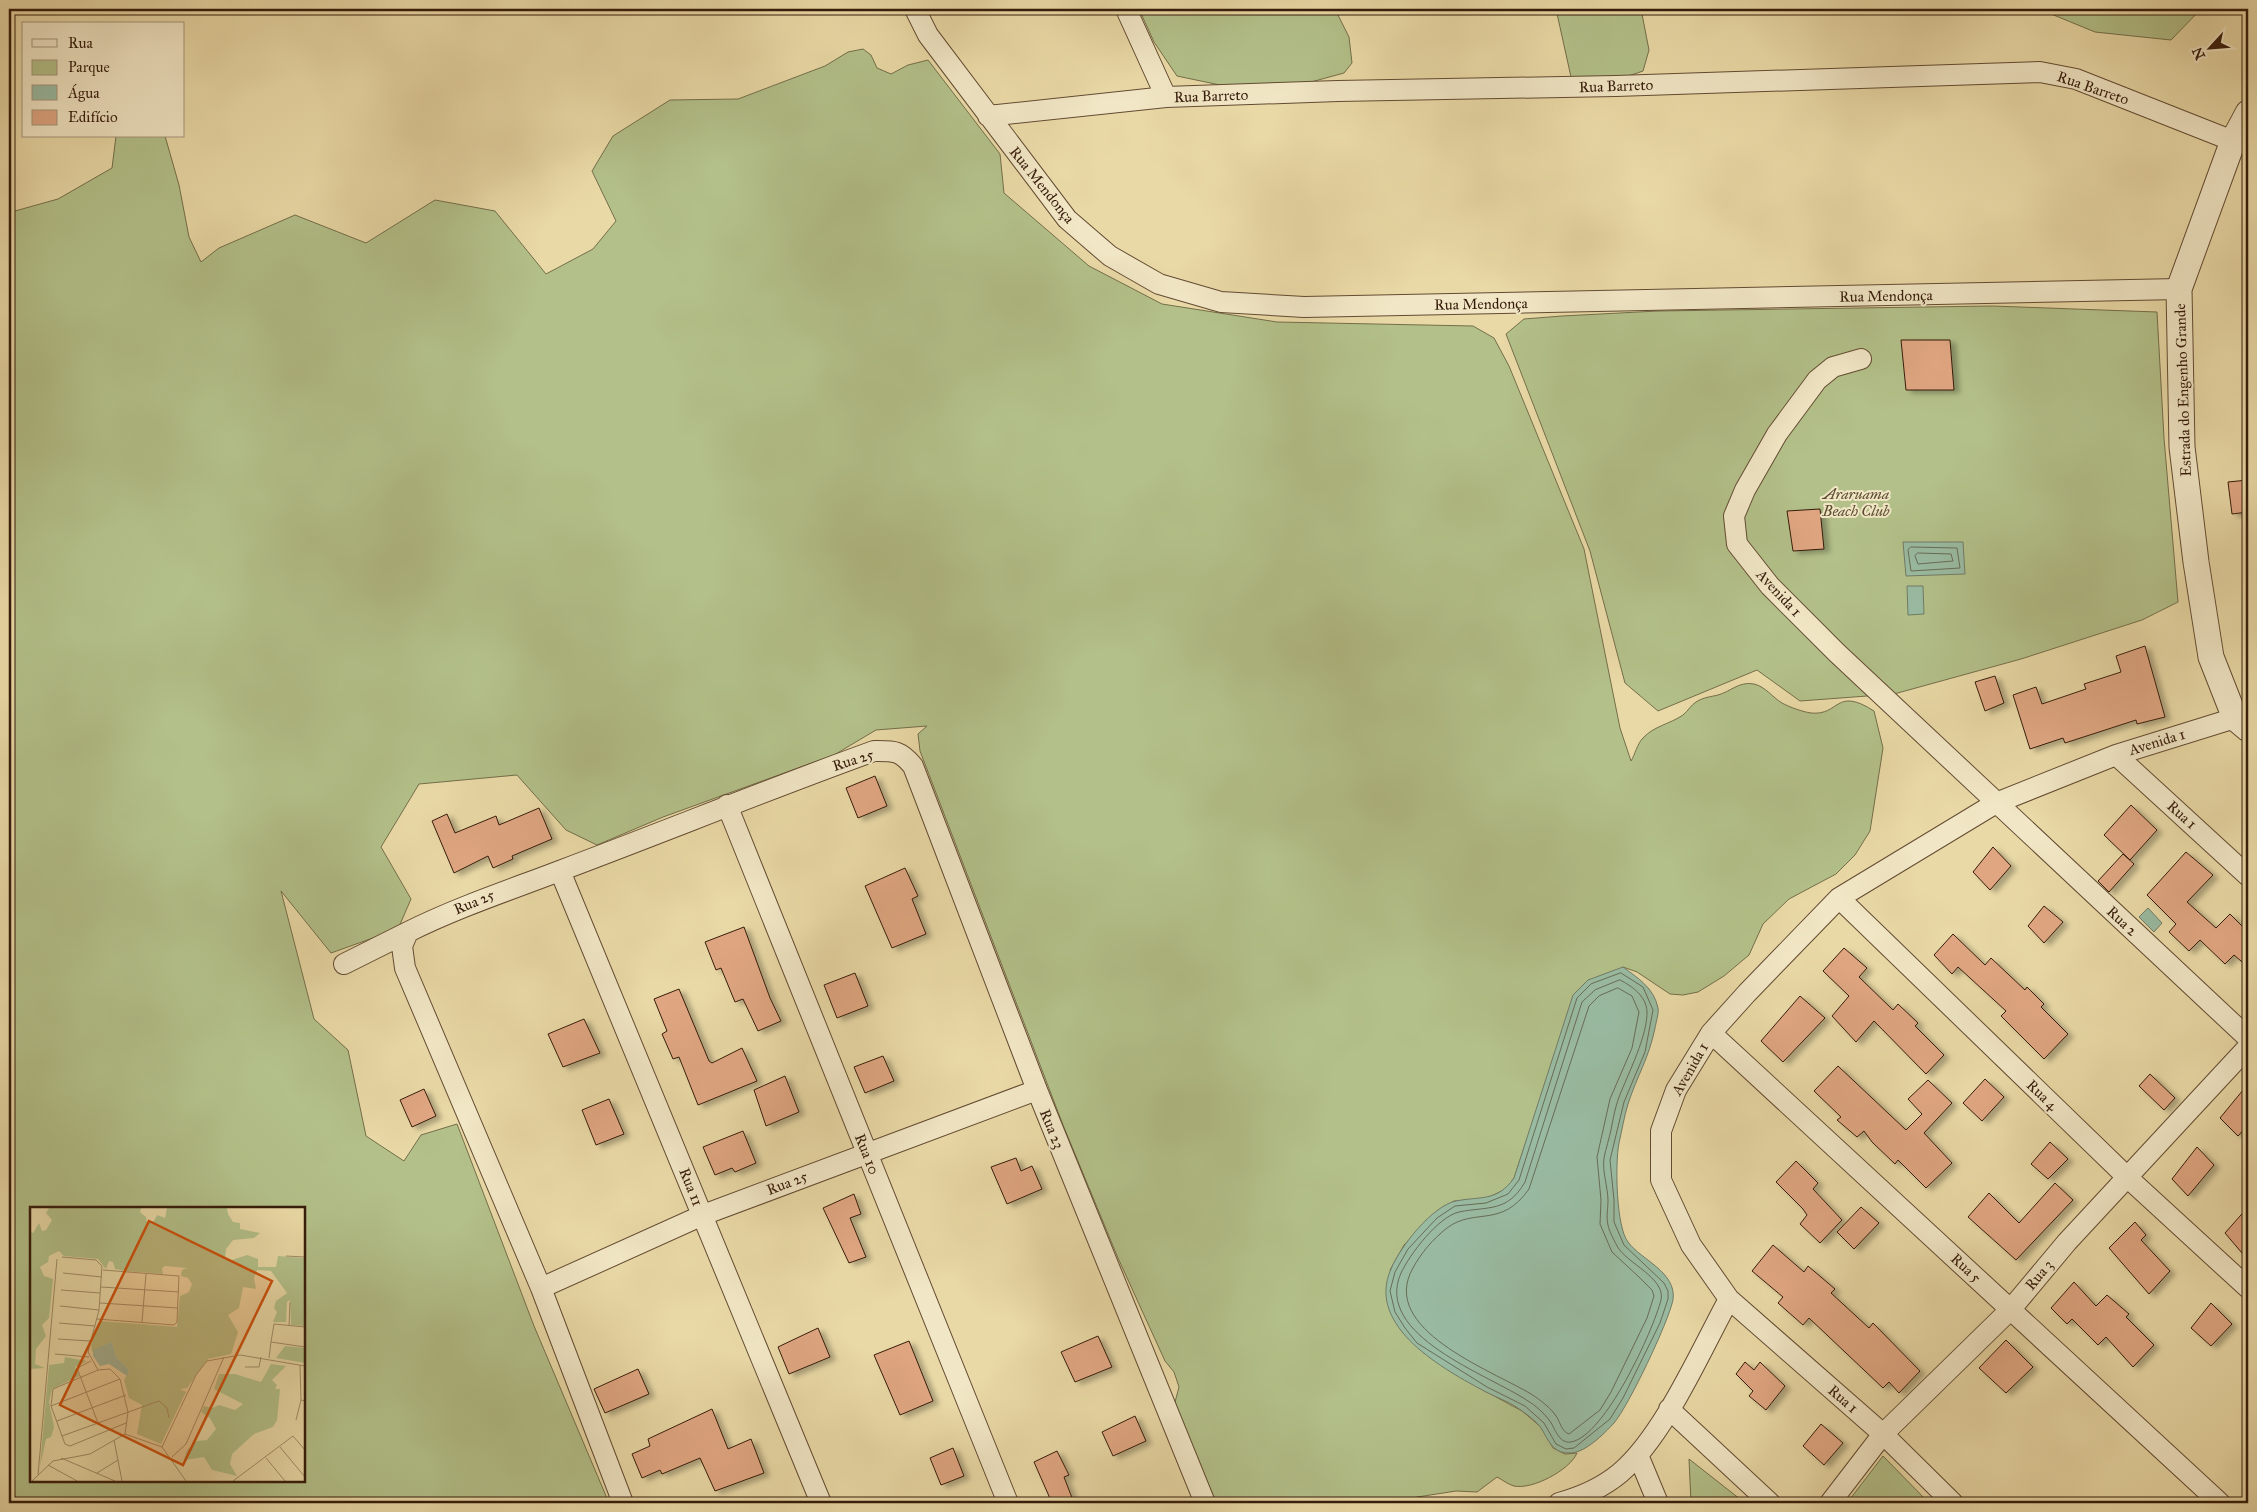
<svg xmlns="http://www.w3.org/2000/svg" width="2257" height="1512" font-family="'IM FELL Great Primer',serif">
	<defs>
		<filter id="shadow"><feDropShadow dx="5.5" dy="3" stdDeviation="2.5" flood-color="#0004"/></filter>
	</defs>
	<rect width="100%" height="100%" fill="#e9d9a6"/>
	<filter id="stains"><feTurbulence type="fractalNoise" baseFrequency=".004" numOctaves="4"/><feColorMatrix values="0 0 0 0 .2 0 0 0 0 .09 0 0 0 0 .02 0 0 0 .5 -.17"/></filter>
	<radialGradient id="worn" r=".72"><stop offset=".6" stop-color="#630" stop-opacity="0"/><stop offset="1" stop-color="#630" stop-opacity=".3"/></radialGradient>
	<path fill="#b3c089" stroke="#746e4a" fill-rule="evenodd" d="M1139,9H1335L1349,37L1352,63L1344,73L1300,85L1239,89L1177,76L1154,42Z
		M1556,9H1641L1649,50L1643,71C1615,81 1600,84 1571,77Z
		M2039,9H2201L2171,40L2095,32Z
		M863,49L871,55L877,68L891,74L908,65L928,60L1000,154L1004,193L1089,266L1162,304L1277,322L1473,326L1494,338L1509,366L1584,549L1620,728L1631,761C1635,755 1637,744 1643,738C1654,726 1670,724 1683,715C1688,711 1691,705 1696,702C1704,697 1710,697 1718,695C1730,692 1739,681 1754,684C1766,687 1772,697 1782,703C1789,707 1803,712 1811,713C1840,716 1835,686 1874,711L1883,748L1870,831L1855,855L1836,874L1789,899L1763,924L1749,955L1724,976L1698,992L1683,995L1670,994L1637,972L1623,967L1527,1139L1514,1178L1506,1189L1485,1199L1454,1201L1434,1214L1404,1245L1390,1270L1434,1360L1485,1391L1522,1411L1541,1427L1553,1448L1565,1454L1577,1453C1570,1470 1532,1490 1514,1486C1507,1484 1503,1480 1497,1477L1477,1492L1456,1491L1379,1503H1216L1213,1500L1194,1459L1175,1402L1179,1387L1174,1372L1165,1361L1118,1258L1063,1125L920,751L918,734L927,726L876,730L834,755L663,817L597,845L566,830L517,775L419,784L381,847L411,899L398,929L331,953L281,891L314,1019L348,1050L366,1136L404,1161L421,1135L457,1124L534,1326L609,1503H20L9,1487V210L15,211L58,199L112,168L116,136H165L179,185L189,237L201,262L219,248L295,215L366,243L435,200L495,211L546,274L593,249L616,221L592,171L613,136L670,100L738,99L825,66L848,52ZM31,1208H304V1481H31Z
		M1992,306L2157,312L2164,438L2178,602L2142,620L2021,659L1894,694L1800,701L1757,670L1658,711L1625,683L1590,551L1506,334L1524,319L1562,316L1658,311Z
		M1883,1456L1929,1503H1847Z
		M1689,1459L1745,1503H1691Z"/>
	<path fill="#99bba2" stroke="#717b66" d="M1903,542H1963L1965,574L1906,576Z
		M1907,586H1923L1924,614L1908,615Z
		M2148,908L2162,923L2154,932L2139,917Z
		M1623,967C1638,978 1654,988 1658,1008C1659,1013 1656,1022 1655,1028C1649,1058 1637,1076 1628,1104C1624,1117 1622,1130 1619,1143C1615,1163 1616,1227 1628,1242C1641,1260 1677,1272 1673,1300C1668,1323 1629,1405 1614,1423C1604,1434 1584,1454 1569,1453C1552,1453 1548,1439 1541,1428C1537,1422 1528,1415 1522,1411C1512,1403 1498,1398 1486,1392C1445,1370 1365,1327 1391,1269C1400,1247 1432,1206 1456,1201C1481,1196 1497,1202 1514,1178L1573,995L1588,980Z"/>
	<g fill="none" stroke-linecap="round" stroke-linejoin="round">
		<path stroke="#686c56" stroke-width="1" d="M1911,547L1957,548L1960,568L1911,571L1908,550Z
			M1918,553L1951,554L1953,561L1918,564L1915,556Z
			M1621,973L1643,987L1653,1010L1645,1052L1624,1102L1610,1160L1614,1200V1222L1624,1245L1664,1283L1668,1291V1299L1660,1323L1623,1398L1610,1419L1574,1448L1566,1449L1556,1444L1544,1423L1525,1406L1487,1387L1417,1343L1405,1328L1395,1312L1390,1291L1395,1272L1408,1249L1437,1218L1455,1206L1486,1203L1508,1194L1519,1180L1577,998L1591,984Z
			M1620,980C1632,986 1646,996 1647,1011C1648,1035 1628,1074 1619,1097C1615,1108 1613,1119 1611,1130C1609,1139 1606,1148 1604,1158C1602,1172 1608,1187 1608,1201C1608,1208 1606,1217 1608,1225C1609,1231 1614,1240 1617,1246C1626,1263 1666,1278 1661,1300C1653,1331 1605,1436 1571,1442C1558,1444 1555,1427 1549,1420C1544,1413 1535,1405 1528,1401C1490,1375 1373,1336 1401,1273C1410,1254 1438,1217 1459,1212C1488,1206 1507,1213 1525,1182L1582,1002L1595,990Z
			M1618,988L1632,996L1639,1012L1632,1048L1610,1099L1597,1157L1601,1200L1600,1224L1612,1252L1640,1278L1652,1290L1654,1296L1647,1318L1611,1392L1600,1410L1569,1434C1561,1431 1561,1423 1556,1416C1551,1408 1539,1399 1531,1394C1491,1370 1378,1329 1413,1268C1421,1253 1433,1239 1447,1228C1475,1207 1501,1229 1529,1189L1589,1006L1599,996Z"/>
	</g>
	<path fill="#dfa681" stroke="#361c0b" filter="url(#shadow)" d="M1901,340H1950L1954,390H1906Z
		M2248,480V512L2232,514L2228,482Z
		M1820,509L1824,549L1793,551L1787,511Z
		M2145,646L2165,717L2137,724L2136,720L2065,743L2063,738L2030,749L2013,695L2036,687L2042,704L2086,689L2084,684L2121,672L2116,656Z
		M1995,676L2004,703L1985,711L1975,682Z
		M875,776L887,806L858,818L846,788Z
		M2131,805L2157,830L2130,860L2104,835Z
		M539,808L552,839L512,856L513,859L493,868L488,856L454,873L432,821L447,814L455,833L496,816L499,825Z
		M1993,847L2011,866L1990,890L1973,872Z
		M2186,852L2213,875L2187,902L2216,928L2230,914L2248,932V967L2234,955L2225,964L2200,940L2189,951L2169,932L2176,924L2147,895Z
		M2123,854L2134,864L2109,892L2098,881Z
		M905,868L918,896L912,899L926,934L892,948L865,886Z
		M2044,906L2063,922L2044,943L2028,926Z
		M744,927L770,998L781,1021L758,1031L743,999L735,1002L721,968L716,970L705,942Z
		M1953,934L1985,965L1991,958L2025,990L2027,987L2044,1004L2041,1007L2068,1034L2044,1059L2001,1016L2006,1011L1958,967L1952,974L1934,955Z
		M1844,948L1867,968L1859,977L1893,1010L1898,1004L1918,1023L1915,1026L1944,1055L1926,1074L1874,1021L1856,1042L1832,1016L1849,996L1823,971Z
		M855,973L868,1006L837,1018L824,985Z
		M679,989L709,1061L712,1063L742,1048L757,1081L698,1105L679,1057L673,1059L662,1034L667,1031L654,999Z
		M1800,996L1825,1018L1783,1062L1761,1041Z
		M584,1019L600,1053L563,1067L548,1034Z
		M883,1056L894,1081L865,1093L854,1067Z
		M1838,1066L1906,1130L1922,1114L1908,1099L1928,1080L1952,1103L1924,1133L1952,1163L1926,1188L1898,1160L1895,1164L1872,1142L1864,1131L1857,1137L1837,1120L1841,1117L1814,1091Z
		M2150,1074L2175,1098L2164,1110L2139,1086Z
		M785,1076L799,1112L766,1126L754,1090Z
		M1985,1079L2004,1097L1982,1121L1963,1103Z
		M2248,1084V1125L2238,1136L2220,1118Z
		M424,1089L436,1116L412,1127L400,1100Z
		M609,1099L624,1134L596,1145L582,1110Z
		M743,1131L756,1163L735,1172L732,1168L715,1175L703,1147Z
		M2050,1142L2068,1159L2048,1179L2031,1164Z
		M2197,1147L2214,1165L2188,1196L2172,1179Z
		M1016,1158L1021,1171L1032,1166L1042,1189L1007,1204L991,1167Z
		M1796,1161L1818,1183L1813,1189L1842,1220L1820,1243L1800,1224L1807,1215L1803,1209L1776,1182Z
		M2055,1183L2073,1200L2016,1260L1968,1217L1989,1193L2019,1223Z
		M854,1194L861,1214L850,1218L866,1257L849,1263L823,1208Z
		M1861,1207L1879,1223L1854,1249L1837,1232Z
		M2248,1207V1260L2225,1233Z
		M2135,1222L2146,1235L2141,1240L2170,1271L2149,1294L2109,1248Z
		M1773,1245L1804,1272L1808,1266L1835,1289L1831,1293L1869,1328L1873,1323L1920,1371L1899,1393L1889,1382L1883,1388L1809,1318L1803,1325L1778,1303L1783,1297L1752,1271Z
		M2074,1282L2096,1306L2107,1295L2129,1314L2126,1317L2154,1345L2133,1367L2106,1337L2098,1345L2072,1319L2067,1324L2051,1308Z
		M2211,1303L2232,1324L2211,1346L2191,1328Z
		M818,1328L830,1357L789,1374L778,1347Z
		M1098,1336L1112,1367L1075,1382L1061,1352Z
		M2006,1340L2033,1367L2006,1393L1979,1368Z
		M909,1341L933,1401L900,1415L874,1355Z
		M1745,1362L1754,1370L1760,1362L1785,1386L1766,1410L1749,1396L1753,1391L1736,1374Z
		M638,1369L649,1394L605,1413L594,1389Z
		M712,1409L728,1449L751,1439L764,1473L715,1491L700,1458L662,1474L660,1470L642,1478L632,1454L650,1446L648,1439Z
		M1135,1416L1146,1441L1113,1456L1102,1432Z
		M1821,1424L1843,1443L1824,1465L1803,1446Z
		M953,1448L964,1476L941,1485L930,1458Z
		M1057,1451L1069,1475L1064,1477L1074,1503H1052L1034,1462Z"/>
	<g fill="none" stroke-linecap="round" stroke-linejoin="round">
		<g stroke="#634b32" stroke-width="22">
			<path id="minor" d="M915,9L928,35L1067,219L1110,256L1159,284L1221,302L1304,307L2179,289
				M1126,9L1166,97
				M988,116L1166,97L1338,91L1616,86L2040,72L2076,79L2233,141
				M1861,359L1833,367L1817,380L1777,434L1745,490L1734,516L1737,544L1770,586L1837,653L2248,1038
				M2116,755L2248,876
				M727,805L1008,1503
				M560,871L821,1503
				M1839,898L2127,1177L2248,1288
				M344,964L408,932
				M1711,1033L2220,1503
				M541,1288L703,1215L1037,1090
				M1729,1299L1883,1434L1953,1503
				M1669,1409L1770,1503
				M1638,1455L1658,1503
				M623,1503L541,1288L405,968L402,946L408,932C458,907 510,890 562,870C666,831 769,789 874,751C894,751 900,750 913,766L1037,1090L1205,1503
				M1559,1503C1581,1497 1602,1488 1620,1473C1664,1436 1701,1350 1729,1299L1691,1245L1661,1180V1131L1676,1090L1711,1033L1747,993L1839,898L1996,803L2116,755L2235,718
				M1830,1503L1883,1434L2011,1309L2067,1242L2248,1047"/>
		</g>
		<g stroke="#634b32" stroke-width="27">
			<path id="tertiary" d="M2248,113L2233,141L2179,289L2182,447L2196,562L2211,657L2235,718L2248,729"/>
		</g>
		<use href="#minor" stroke="#f1e6c5" stroke-width="20"/>
		<use href="#tertiary" stroke="#f1e6c5" stroke-width="25"/>
	</g>
	<g text-anchor="middle" dominant-baseline="central" stroke-width="4" stroke-linejoin="round" paint-order="stroke">
		<g font-size="15" fill="#361c0b" stroke="#f1e6c5">
			<text transform="translate(1616 86) rotate(-2)">Rua Barreto</text>
			<text transform="translate(2093 88) rotate(19)">Rua Barreto</text>
			<text transform="translate(1211 96) rotate(-2)">Rua Barreto</text>
			<text transform="translate(1042 185) rotate(51)">Rua Mendonça</text>
			<text transform="translate(1886 296) rotate(-1)">Rua Mendonça</text>
			<text transform="translate(1481 304) rotate(-1)">Rua Mendonça</text>
			<text transform="translate(2183 390) rotate(-92)">Estrada do Engenho Grande</text>
			<text transform="translate(1779 593) rotate(47)">Avenida 1</text>
			<text transform="translate(2157 742) rotate(-17)">Avenida 1</text>
			<text transform="translate(853 760) rotate(-18)">Rua 25</text>
			<text transform="translate(2182 815) rotate(42)">Rua 1</text>
			<text transform="translate(474 902) rotate(-23)">Rua 25</text>
			<text transform="translate(2122 921) rotate(43)">Rua 2</text>
			<text transform="translate(1690 1069) rotate(-60)">Avenida 1</text>
			<text transform="translate(2042 1095) rotate(44)">Rua 4</text>
			<text transform="translate(1052 1129) rotate(68)">Rua 23</text>
			<text transform="translate(867 1154) rotate(68)">Rua 10</text>
			<text transform="translate(787 1183) rotate(-21)">Rua 25</text>
			<text transform="translate(691 1187) rotate(68)">Rua 11</text>
			<text transform="translate(1966 1268) rotate(43)">Rua 5</text>
			<text transform="translate(2039 1275) rotate(-50)">Rua 3</text>
			<text transform="translate(1843 1399) rotate(41)">Rua 1</text>
		</g>
		<g font-size="15" font-style="italic" fill="#5c4d31" stroke="#f1e6c5">
			<text x="1856" y="494">Araruama<tspan x="1856" dy="17">Beach Club</tspan></text>
		</g>
	</g>
	<g transform="translate(30 1207)">
		<rect width="275" height="275" fill="#e9d9a6"/>
		<path d="M19,1H111L110,5L116,10L117,16L124,14L127,8L135,11L137,1H197L198,7L203,15L210,16V22L230,26L224,31L203,33L196,42L195,51L199,54L217,48L228,52V60H246L248,49L275,51V119L261,118L260,93L257,95L256,115H243L247,105L244,101L246,94L257,86L241,64L227,63L224,71L226,82L213,80L209,101L198,108L208,125L201,147L178,152L157,181L150,182L156,185L131,237L107,227L112,198L99,191L94,173L99,163L86,150L82,135L62,145L61,138L70,114L147,120L150,89L159,85L162,77L158,71L151,69L152,63L157,61L135,59L132,61L133,67L96,64L85,62L83,55L79,54L76,62L68,52L34,49L29,44L19,49L18,55L10,60L14,69L23,72L19,111L12,118L16,129L6,142L5,157L15,161L0,162V25L3,26L9,16L12,24L16,23L22,13L16,6ZM255,139L275,141V156L246,151ZM35,150L57,154L45,160L49,169L22,182L19,195L24,220L21,230L16,232L10,259L19,158L34,156ZM241,157L256,159L242,173L247,178L245,182H250L247,213L243,220L224,227L202,247L200,257L207,269L182,263L174,250L154,253L157,243L167,234L177,233L186,222L180,211L171,205L174,199L182,201L189,198L205,203L213,197L184,182L189,167H205L231,175Z" fill="#b3c089"/>
		<path d="M82,135L86,150L99,163L97,169L79,157L70,159L63,149V143Z" fill="#99bba2"/>
		<path fill="none" stroke="#a18d68" stroke-width="1" d="M256,49L275,50M32,50L66,53L72,59L69,103L58,145L68,163L80,162L90,172L98,205L95,227M33,66L72,70M71,80L149,85M31,83L70,86M70,96L148,101M30,99L69,103M67,112L144,118L147,115L149,69L73,63M112,115L116,67M29,116L65,119M259,119L260,95M275,120L244,117L241,135L275,140M28,132L60,134M25,147L59,150M239,151L241,135M61,154L47,161L68,216M270,158L271,193M215,160H229L231,150M68,163L23,182L21,199L35,237L40,239L96,216M21,199L90,172M266,213L271,193L275,194M27,214L96,188M32,229L129,194L137,201L139,211M84,233L92,274M132,240L166,168L177,154L210,148L275,159M250,240L275,270M142,250L156,237L194,150M31,251L85,274M236,251L255,274M18,258L47,274M67,266L88,253M8,268L27,52M2,274L23,254L60,247L95,227L132,240L156,274M203,274L263,229L275,243"/>
		<path fill="#cd500c" fill-opacity="0.15" stroke="#cd500c" stroke-width="2.5" d="M119,14L242,74L153,258L30,198Z"/>
		<rect width="275" height="275" fill="none" stroke="#361c0b" stroke-width="2.5"/>
	</g>
	<rect width="2257" height="1512" fill="none" stroke="#e9d9a6" stroke-width="30"/>
	<rect x="10" y="10" width="2237" height="1492" fill="none" stroke="#361c0b" stroke-width="2.5"/>
	<rect x="15" y="15" width="2227" height="1482" fill="none" stroke="#361c0b"/>
	<rect x="22" y="22" width="162" height="115" fill="#f1e6c5" stroke="#a6957b"/>
	<rect x="32" y="39" width="25" height="8" fill="#f1e6c5" stroke="#a6957b"/>
	<text x="68" y="48" font-size="15" fill="#361c0b">Rua</text>
	<rect x="32" y="60" width="25" height="15" fill="#b3c089" stroke="#a6957b"/>
	<text x="68" y="72" font-size="15" fill="#361c0b">Parque</text>
	<rect x="32" y="85" width="25" height="15" fill="#99bba2" stroke="#a6957b"/>
	<text x="68" y="98" font-size="15" fill="#361c0b">Água</text>
	<rect x="32" y="110" width="25" height="15" fill="#dfa681" stroke="#a6957b"/>
	<text x="68" y="122" font-size="15" fill="#361c0b">Edifício</text>
	<g transform="translate(2210 48) rotate(244)" stroke="#f1e6c5" stroke-width="4" paint-order="stroke">
	<path d="M0-4L9 19L0 12L-9 19Z" fill="#361c0b"/>
	<text y="-8" font-size="14" font-weight="bold" text-anchor="middle" fill="#361c0b">N</text>
	</g>
	<rect width="100%" height="100%" filter="url(#stains)"/>
	<rect width="100%" height="100%" fill="url(#worn)"/>
</svg>
